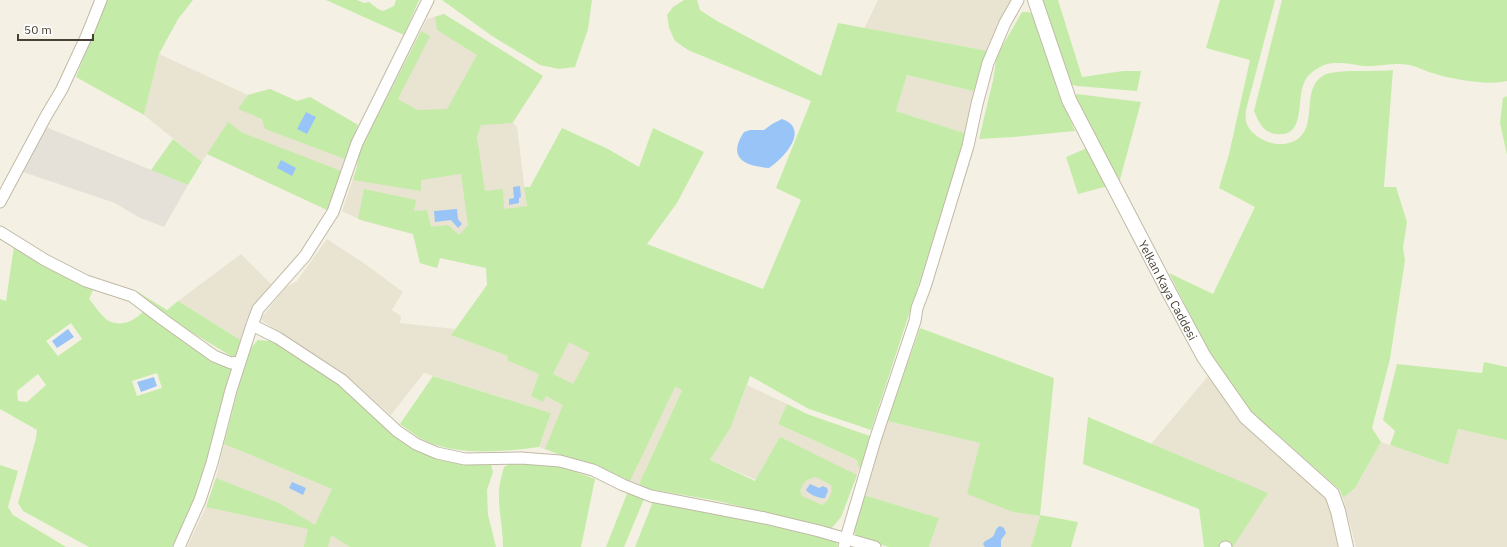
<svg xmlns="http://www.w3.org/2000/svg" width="1507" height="547" font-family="'IBM Plex Sans',sans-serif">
	<rect width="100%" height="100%" fill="#f4f1e4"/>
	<path fill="#e8e4d1" d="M878,0H1012L988,51L864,29Z
		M444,14L543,76L513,123L517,127L530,232L487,268L440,258L437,268L420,263L413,234L363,221L342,211L357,167L359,152L427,19Z
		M159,54L248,95L270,89L297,101L310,97L358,125L345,158L327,210L207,154L202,162L144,115Z
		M907,75L977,92L967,134L896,111Z
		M327,239L365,264L403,292L392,310L401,316L400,323L455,329L452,335L508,356L577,305L701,348L639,484L539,447L551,413L424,373L391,415L339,370L293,342L260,319L286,287L297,281Z
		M241,254L271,284L254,308L246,322L242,341L178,301Z
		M1209,375L1326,496L1331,509L1338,547H1233L1267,494L1151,444Z
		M747,385L787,404L778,424L857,460L859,469L841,517L710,460L731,427Z
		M887,421L981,443L1013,512L1040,516L1031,547H929L939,518L864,495Z
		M1458,429L1507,440V547H1356L1343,498L1355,488L1381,442L1448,465Z
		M224,444L333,489L350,547H187L206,507L216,478Z"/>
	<path fill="#e5e1d9" d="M46,127L188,185L164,227L138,217L115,203L23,172Z"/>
	<path fill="#c4eca8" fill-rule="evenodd" d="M106,0H193L178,19L159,54L144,115L76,77Z
		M326,0H357L364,3L369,2L378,9L383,11L394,6L396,0H419L404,35Z
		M442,0H592L588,29L575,67L559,69L540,65L492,36Z
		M684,0H697L700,10L717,21L821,76L838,23L988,51L977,92L907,75L896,111L967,134L933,241L871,430L809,409L750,376L731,427L710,460L755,481L780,437L857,475L841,517L831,529L718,501L649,489L639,484L682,390L675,387L630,481L545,449L563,405L546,396L543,402L531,396L539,374L507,360L508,356L451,335L487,285L486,268L440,258L437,268L420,263L413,234L358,219L364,189L416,200L414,211L427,210L431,227L448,225L459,235L468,225L461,174L421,180V191L353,180L357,167L359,152L421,31L430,36L398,99L417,110L447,109L477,55L437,30L435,17L444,14L543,76L512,123L481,125L477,137L485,191L503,189L504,209L527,206L524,187H530L562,128L608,149L639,167L653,128L704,152L677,203L647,244L763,289L801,200L776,188L811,101L688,50L675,41L669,28L667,15L673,7ZM569,342L590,353L573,384L553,374ZM816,477L831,485C833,493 829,501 822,505L802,496L800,491C804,481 805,480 816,477Z
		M1039,0H1058L1082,77L1123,71H1141L1137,91L1077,86L1067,83Z
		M1220,0H1275L1246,110C1246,114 1245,118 1246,122C1252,141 1284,152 1300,137C1317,121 1301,88 1324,75C1334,69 1379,72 1393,70L1384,187H1396L1407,222L1403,248L1405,260L1390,359L1372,428L1381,442L1355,488L1343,498L1340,490L1246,407L1211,356L1169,273L1213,294L1255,207L1219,188L1229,154L1250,60L1206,48Z
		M1282,0H1507V81C1489,86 1450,79 1432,73C1424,71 1417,66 1409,65C1396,62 1378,67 1363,66C1351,64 1336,61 1324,65C1316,69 1307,74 1304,83C1296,101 1306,138 1276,134C1262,132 1259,122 1254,111Z
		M1022,12H1029L1035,16L1057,90L1075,131L1014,137L979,139L993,80L997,55Z
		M270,89L297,101L310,97L358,125L345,159L265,129L262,119L238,109L248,95Z
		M1077,94L1141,102L1118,187L1073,98Z
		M1507,96V155L1500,123L1503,98Z
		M228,122L243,133L341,171L327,210L207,154Z
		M173,139L202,162L188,185L151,170Z
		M1087,148L1108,186L1078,194L1066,157Z
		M14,246L94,288L89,299C94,305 103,318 109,321C121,327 134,321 143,312L201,352L211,362L233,369L198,498L172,547H89L23,511L18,503L36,438L37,430L0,409V299L6,301ZM71,323L82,339L58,356L46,341ZM157,373L162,388L137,396L132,381ZM38,374L46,385L27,402L18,401L17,391Z
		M138,292L167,310L178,301L242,341L236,356H231L163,315L137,294Z
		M920,328L1054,378L1040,515L1078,522L1071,547H1031L1040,516L1013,512L967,494L980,443L887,421Z
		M258,340L271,341L283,346L337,383L414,447L485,461L491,465L493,472L487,490L488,515L496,547H350L331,535L328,547H304L308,529L206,507L216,478L279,503L315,525L332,489L224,444L244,366L251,348Z
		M1484,362L1507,367V440L1458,429L1448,465L1390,445L1395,431L1383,420L1397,364L1482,373Z
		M433,376L551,413L539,447C501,452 453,457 418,437C412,433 406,428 400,424Z
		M787,404L807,414L870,436L864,460L859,469L857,460L778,424Z
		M1088,417L1268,493L1233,547H1204L1199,509L1083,464Z
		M514,462L555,464L595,479L581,547H503C503,528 498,509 499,489C500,482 502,474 504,467Z
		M0,465L18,471L8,507L13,515L66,547H0Z
		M628,491L643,496L644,499L624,547H606Z
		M864,495L939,518L929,547H889L855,537L854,528Z
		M654,499L837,541V547H635Z"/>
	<path fill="#99c4f7" d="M306,112L316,117L307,134L297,129Z
		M782,119C811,129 783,159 769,168C744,166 727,158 744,132L750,130H764L772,124Z
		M281,160L296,168L292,176L277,168Z
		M520,186L521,197L519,198V203L509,205V199L514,198L513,187Z
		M457,209L458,219L462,224L458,228L451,220L435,222L434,211Z
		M68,329L74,337L57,348L52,341Z
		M154,377L157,386L141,392L137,382Z
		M292,482L306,488L303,495L289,488Z
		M810,484L819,488L823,486L827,488L828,491L825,498C819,499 809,494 806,490Z
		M1000,526L1004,528L1006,533L1001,540V547H985L983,544C985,539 991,540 994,535C996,531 995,529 1000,526Z"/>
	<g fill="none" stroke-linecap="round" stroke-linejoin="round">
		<g stroke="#c0baa5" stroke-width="13">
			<path id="minor" d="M0,202L46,116L62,89L87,35L101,0
				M0,232L45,260L86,281L132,296L165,321L214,356L231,363L239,362
				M252,325L278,338L342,380L397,431L416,444L437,453L465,459L521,458L560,461L593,470L623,485L651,496L765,518L819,531L875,547
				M179,547L200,500L212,463L231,390L252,325L258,309L305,256L333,212L357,143L428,0
				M844,547L846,538L876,437L915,321L917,308L925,287L968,146L977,104L988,63L1005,23L1018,0
				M1225,547H1226"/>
		</g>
		<g stroke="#c0baa5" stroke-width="16">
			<g id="tertiary">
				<path id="s1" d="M1035,0L1069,100L1169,292L1204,357L1246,417L1332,494L1338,511L1346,547"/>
			</g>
		</g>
		<use href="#minor" stroke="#fff" stroke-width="11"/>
		<use href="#tertiary" stroke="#fff" stroke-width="14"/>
	</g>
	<g text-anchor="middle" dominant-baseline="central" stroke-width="3" stroke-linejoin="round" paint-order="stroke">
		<g font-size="12" fill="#464133" stroke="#fff">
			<text stroke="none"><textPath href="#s1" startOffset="320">Yelkan Kaya Caddesi</textPath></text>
		</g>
	</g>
	<path d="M18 34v6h75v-6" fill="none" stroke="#464133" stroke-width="2"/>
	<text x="24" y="34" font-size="12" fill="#464133" stroke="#ffffff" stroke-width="3" paint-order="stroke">50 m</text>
</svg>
